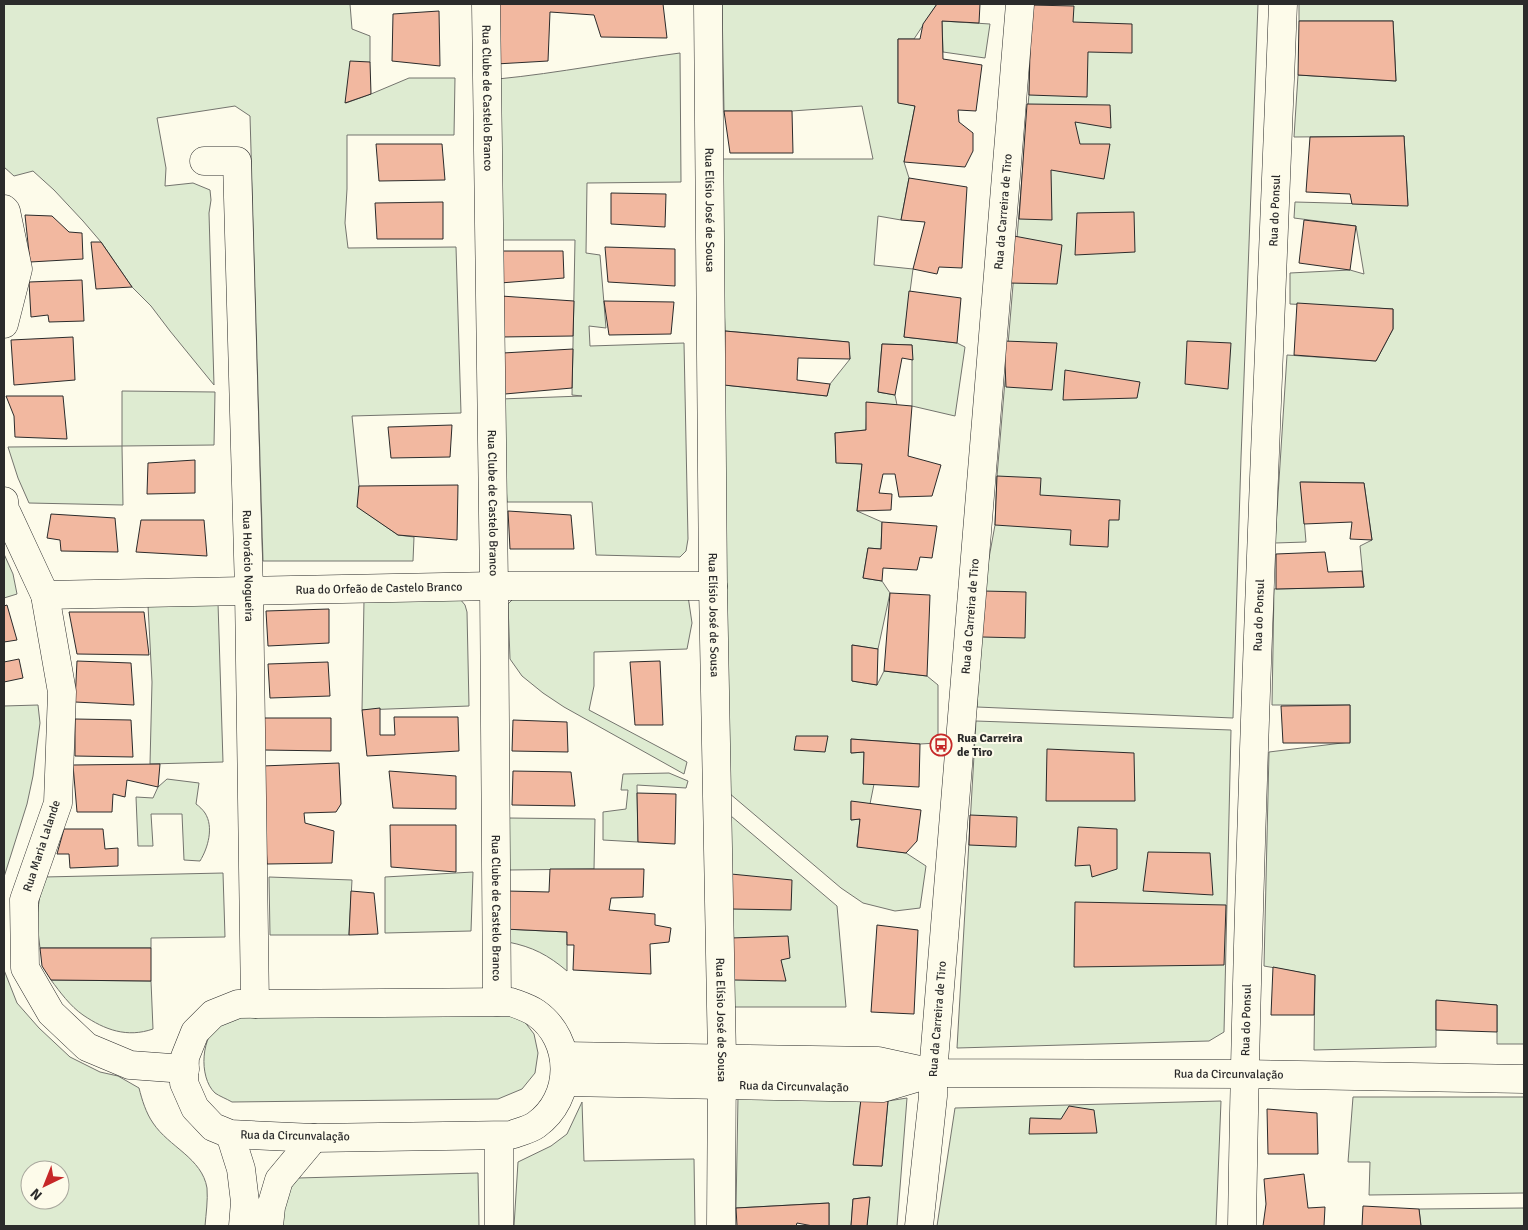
<svg xmlns="http://www.w3.org/2000/svg" width="1528" height="1230" font-family="Signika,sans-serif">
	<rect width="100%" height="100%" fill="#fdfbea"/>
	<path fill="#deebd1" stroke="#74746e" fill-rule="evenodd" d="M4,4H350L352,29L370,36V62L346,103L371,94L409,78H455L454,135H347V189L345,223L348,248L456,247L461,413L352,416L359,486L358,507L398,535L414,537L413,561H263L250,116L235,106L157,118L166,168L165,186L193,183L210,190L211,200L209,213L214,385L170,331L151,306L132,287L101,242L83,221L54,190L33,171L14,176L4,167Z
		M722,4H937L914,39H898V102L915,106L904,162L909,178L901,220L878,216L874,265L913,269L904,337L957,343L965,347L955,416L912,406V345L882,344L878,392L895,395L897,405L867,403L866,430L835,433L836,462L862,464L857,511L882,522L881,549L868,548L863,578L882,581L890,593L878,649L852,645V681L877,685L884,671L927,676L938,685V743L920,744L851,739V753L864,752L863,783L874,784L870,804L851,802V820L860,819L857,846L906,853L926,866L920,908L895,911L863,903L841,888L729,793L724,385L827,396L830,384L850,359L848,342L725,331L719,159H873L862,106L792,111H724Z
		M1031,4H1258L1241,458L1233,718L977,707L983,591L995,525L997,476L1029,94Z
		M1299,4H1524V1044H1497V1005L1436,1001V1047L1314,1050L1315,975L1264,966L1269,752L1350,742V705H1272L1274,589L1364,587L1360,546L1372,540L1364,483L1301,482L1306,542L1275,543L1287,355L1376,361L1393,329V309L1290,304V273L1350,270L1364,274L1356,226L1294,218L1295,202L1408,205L1404,136L1294,137L1298,75L1396,81L1393,21H1299Z
		M942,21L990,24L985,58L943,52Z
		M680,53L681,182L587,183L586,253L600,255L606,328L589,326L590,346L684,343L688,539L686,551L680,557L596,555L592,502H507L501,399L582,396L572,395L575,240H500L498,79C559,73 619,61 680,53Z
		M122,391L215,392L214,445L122,446L123,505L29,503L18,478L8,447L122,446Z
		M4,554L13,574L17,594L4,598Z
		M688,596L692,623L687,649L594,652V686L589,710L687,762L684,774L564,707L543,693L522,676L510,659L508,604L513,599Z
		M460,599L465,605L467,612L469,706L362,710L364,600Z
		M218,603L223,762L150,764L152,682L148,605Z
		M38,705L40,723L33,776L27,804L4,877V706Z
		M976,721L1231,730L1224,1032L1209,1041L957,1048Z
		M669,773L688,781L686,788L637,785L638,842L603,840V812L626,809L628,790H621L623,774Z
		M167,779L199,783L196,804C199,806 203,810 205,813C214,827 208,848 200,861L184,860L182,814H151L153,846H138L136,797L153,798L158,787Z
		M731,816L837,906L846,1007H732Z
		M509,818L595,819L594,869L509,870Z
		M473,872L471,931L385,933V877Z
		M223,873L225,937L151,938V948H40C36,920 37,905 44,877Z
		M269,877L352,880L349,935H270Z
		M504,929L567,932V971C548,955 533,947 508,942Z
		M4,970L17,1003L39,1028L70,1057L100,1072L118,1076L139,1088C142,1100 146,1113 153,1123C169,1147 202,1158 207,1188C208,1200 206,1214 205,1226H4ZM30,1170H60V1200H30Z
		M51,980L151,981L153,1029C127,1038 105,1030 83,1015C70,1006 60,992 51,980Z
		M502,1009L524,1021L534,1034L538,1053L535,1073L522,1089L498,1099L232,1102C227,1099 219,1096 215,1093C198,1077 201,1034 221,1023C226,1020 234,1019 240,1017Z
		M738,1097L861,1099L854,1165L882,1166L888,1101L907,1098L897,1226H867L869,1197L853,1199L851,1226H829V1203L736,1208Z
		M1353,1097H1524V1193L1369,1195L1370,1162H1348Z
		M1221,1101L1216,1226H937L955,1108Z
		M582,1102L584,1161L694,1159L695,1226H514L518,1162L551,1146L567,1134Z
		M478,1173L479,1226H281L282,1206L290,1189L298,1178Z
		M1524,1208V1226H1421L1419,1209Z"/>
	<path fill="#f2b8a0" stroke="#2b2b2b" d="M497,4H663L667,38L601,37L594,15L550,12L548,61L496,64Z
		M937,4H980L979,23L942,21L943,59L982,65L976,111L958,110L959,122L973,133V151L965,167L904,162L915,106L898,103V39H920L923,24Z
		M1031,5L1074,6L1073,22L1132,24V53L1088,52L1087,97L1029,95Z
		M439,11L440,66L392,61L393,14Z
		M1299,21H1393L1396,81L1298,75Z
		M350,61L370,62L371,94L345,103Z
		M1027,104L1110,105L1111,128L1075,122L1080,144H1110L1104,179L1051,170L1052,220L1019,219Z
		M724,111H792L793,153H730Z
		M1404,136L1408,206L1352,204L1350,194L1306,192L1310,137Z
		M376,144H442L445,180L379,181Z
		M909,178L967,187L962,268L939,267L937,274L913,269L925,222L901,220Z
		M611,193L666,194L665,227L611,224Z
		M443,202V239H377L375,203Z
		M1134,212L1135,252L1075,255L1077,213Z
		M25,215L52,216L69,232L82,233L83,259L30,262Z
		M1304,220L1356,226L1350,270L1299,263Z
		M1014,236L1062,245L1057,284L1008,283Z
		M91,242H101L132,287L96,289Z
		M605,247L675,249V286L608,282Z
		M502,251H563L564,278L500,283Z
		M82,280L84,321L49,322L48,315L31,317L29,282Z
		M909,291L961,298L957,343L904,337Z
		M501,296L574,301L573,336L501,337Z
		M604,301L674,302L671,334L609,335Z
		M1297,303L1393,309V329L1376,361L1294,355Z
		M725,331L849,342L850,359L798,358L797,380L830,384L827,396L724,385Z
		M73,337L75,380L14,385L11,340Z
		M1004,341L1057,343L1052,390L1006,387Z
		M1187,341L1231,343L1228,389L1185,384Z
		M882,344L912,345L913,360L902,358L895,395L878,392Z
		M573,349L572,388L505,394L503,353Z
		M1065,370L1140,382L1137,398L1063,400Z
		M6,396H63L67,439L15,437L14,416Z
		M866,402L912,406L908,456L941,465L932,496L899,497L895,474H883L879,493L892,494L891,510L857,511L862,464L836,463L835,433L866,430Z
		M452,425L450,457L391,458L388,427Z
		M195,460V493L147,494L148,463Z
		M997,476L1041,478L1040,495L1120,500L1119,520H1109L1108,547L1070,545L1071,530L995,525Z
		M1300,482L1364,483L1372,540L1350,539L1352,522L1304,524Z
		M458,485L457,540L398,535L357,507L359,486Z
		M508,511L571,515L574,549H510Z
		M51,514L115,518L118,552L61,551L60,540L47,538Z
		M141,520H204L207,556L136,552Z
		M882,522L937,526L932,558L920,557L917,570L883,568L882,581L863,578L868,548L881,549Z
		M1325,552L1328,572L1362,571L1364,587L1276,589V554Z
		M983,591L1026,592L1025,638L982,637Z
		M890,593L930,595L927,676L884,671Z
		M7,605L17,640L4,642V606Z
		M329,609V643L268,646L266,611Z
		M69,612H144L149,655L77,654Z
		M852,645L878,649L877,685L852,681Z
		M19,659L23,678L4,682V662Z
		M77,661L131,663L134,705L75,702Z
		M660,661L663,725H635L630,662Z
		M328,662L330,696L270,698L268,664Z
		M1350,705V743H1283L1281,706Z
		M380,708V735H395L394,717H458L459,751L367,756L362,710Z
		M264,718H331V751L264,750Z
		M75,719L131,720L133,757L75,756Z
		M513,720L567,722L568,752L512,751Z
		M796,736H828L825,752L794,750Z
		M851,739L920,744L919,787L863,784L864,752L851,753Z
		M1047,749L1134,753L1135,801H1046Z
		M339,763L341,804L336,812L304,813L305,823L334,831L332,863L267,864L262,766Z
		M160,764L158,787L127,780L125,797L113,794L112,812H77L73,765Z
		M389,771L456,776V809L393,808Z
		M513,771L571,772L575,806L512,805Z
		M637,793L676,794L675,844L638,842Z
		M851,801L921,810L917,841L906,853L857,847L860,819L851,820Z
		M970,815L1017,817L1016,847L969,845Z
		M390,825H456V872L391,867Z
		M1078,827L1117,829V869L1092,877L1090,865L1075,866Z
		M64,829H103L105,849L118,848V866L70,868L69,854H57Z
		M1148,852L1210,853L1213,895L1143,891Z
		M550,869H644L643,897L611,898L609,910L655,914V925L671,928L669,942L650,944L651,974L573,970L574,945H567V932L504,929L507,891L549,892Z
		M731,874L792,880L791,910L731,909Z
		M351,891L374,893L378,934L349,935Z
		M1075,902L1226,905L1224,965L1074,967Z
		M877,925L918,930L914,1014L871,1012Z
		M788,936L790,958L781,960L786,981L734,980L731,938Z
		M40,948H151V981L51,980L42,966Z
		M1273,967L1315,975L1314,1015H1271Z
		M1436,1000L1497,1005V1032L1436,1030Z
		M861,1099L888,1101L882,1166L853,1165Z
		M1069,1106L1094,1110L1097,1133L1029,1134L1030,1118L1061,1119Z
		M1267,1109L1317,1113L1318,1154H1268Z
		M1304,1174L1308,1208L1325,1207L1324,1226H1263L1266,1204L1264,1179Z
		M870,1197L867,1226H851L853,1199Z
		M829,1203V1226H813L797,1223L796,1226H737L736,1208Z
		M1363,1206L1419,1209L1421,1226H1362Z"/>
	<g fill="none" stroke-linecap="round" stroke-linejoin="round">
		<g stroke="#2b2b2b" stroke-width="29">
			<g id="minor">
				<path id="s1" d="M486,4L494,586L497,1002"/>
				<path id="s2" d="M708,4L713,586L722,1058L721,1226"/>
				<path id="s3" d="M204,161H237L249,591L255,1004"/>
				<path d="M4,209L6,211L18,269L4,324"/>
				<path d="M4,501L5,509L45,595L62,692L58,803L24,900L25,968L51,1013L87,1047L130,1065L185,1069"/>
				<path id="s4" d="M45,595L494,586H713"/>
				<path d="M511,1002C519,1005 529,1008 536,1013C574,1040 574,1098 536,1125C529,1130 518,1132 511,1135L314,1138L230,1134L213,1127L195,1108L184,1083L185,1057L195,1032L213,1014L238,1004Z"/>
				<path id="s5" d="M564,1056L878,1061L933,1073L1244,1074L1524,1079"/>
				<path id="s6" d="M564,1082L882,1088L929,1074"/>
				<path d="M499,1136V1226"/>
				<path id="s7" d="M919,1226L933,1096V1073L1020,4"/>
				<path id="s8" d="M1242,1226C1248,819 1267,411 1283,4"/>
			</g>
		</g>
		<g stroke="#2b2b2b" stroke-width="29">
			<path id="major" d="M230,1134L241,1169L245,1202L243,1226
				M269,1226L271,1207L279,1180L314,1138"/>
		</g>
		<use href="#minor" stroke="#fdfbea" stroke-width="28"/>
		<use href="#major" stroke="#fdfbea" stroke-width="28"/>
	</g>
	<defs>
		<g id="bus-ring" transform="scale(1.125)"><circle r="9.5" fill="#fdfbea" stroke="#c62828" stroke-width="1.5"/><path d="M-5-6H5V4H4V6H2V4H-2V6H-4V4H-5ZM-3.5-4V0h7V-4ZM-3.5 1.2v1.5H-2V1.2ZM2 1.2v1.5H3.5V1.2Z" fill="#c62828"/></g>
	</defs>
	<g fill-rule="evenodd">
		<use href="#bus-ring" x="941" y="745"/>
	</g>
	<g text-anchor="middle" dominant-baseline="central" stroke-width="4" stroke-linejoin="round" paint-order="stroke">
		<g font-size="12" fill="#2b2b2b" stroke="#fdfbea">
			<text stroke="none"><textPath href="#s1" startOffset="94">Rua Clube de Castelo Branco</textPath></text>
			<text stroke="none"><textPath href="#s2" startOffset="206">Rua Elísio José de Sousa</textPath></text>
			<text stroke="none"><textPath href="#s8" startOffset="1016">Rua do Ponsul</textPath></text>
			<text stroke="none"><textPath href="#s7" startOffset="1018">Rua da Carreira de Tiro</textPath></text>
			<text stroke="none"><textPath href="#s1" startOffset="499">Rua Clube de Castelo Branco</textPath></text>
			<text stroke="none"><textPath href="#s3" startOffset="438">Rua Horácio Nogueira</textPath></text>
			<text stroke="none"><textPath href="#s4" startOffset="334">Rua do Orfeão de Castelo Branco</textPath></text>
			<text stroke="none"><textPath href="#s2" startOffset="611">Rua Elísio José de Sousa</textPath></text>
			<text stroke="none"><textPath href="#s7" startOffset="612">Rua da Carreira de Tiro</textPath></text>
			<text stroke="none"><textPath href="#s8" startOffset="611">Rua do Ponsul</textPath></text>
			<text transform="translate(42 846) rotate(-72)">Rua Maria Lalande</text>
			<text stroke="none"><textPath href="#s1" startOffset="904">Rua Clube de Castelo Branco</textPath></text>
			<text stroke="none"><textPath href="#s7" startOffset="208">Rua da Carreira de Tiro</textPath></text>
			<text stroke="none"><textPath href="#s2" startOffset="1016">Rua Elísio José de Sousa</textPath></text>
			<text stroke="none"><textPath href="#s8" startOffset="206">Rua do Ponsul</textPath></text>
			<text stroke="none"><textPath href="#s5" startOffset="666">Rua da Circunvalação</textPath></text>
			<text stroke="none"><textPath href="#s6" startOffset="230">Rua da Circunvalação</textPath></text>
			<text transform="translate(295 1136) rotate(1)">Rua da Circunvalação</text>
		</g>
		<g font-size="12" font-weight="bold" fill="#2b2b2b" stroke="#fdfbea" text-anchor="start">
			<text x="957" y="738">Rua Carreira<tspan x="957" dy="14">de Tiro</tspan></text>
		</g>
	</g>
	<rect width="1528" height="1230" fill="none" stroke="#2b2b2b" stroke-width="10"/>
	<g transform="translate(45 1185) rotate(223)"><circle r="24" fill="#fdfbea" stroke="#a9a89e"/>
	<path d="M0-4L9 19L0 12L-9 19Z" fill="#c62828"/>
	<text y="-8" font-size="14" font-weight="bold" text-anchor="middle" fill="#2b2b2b">N</text>
	</g>
</svg>
